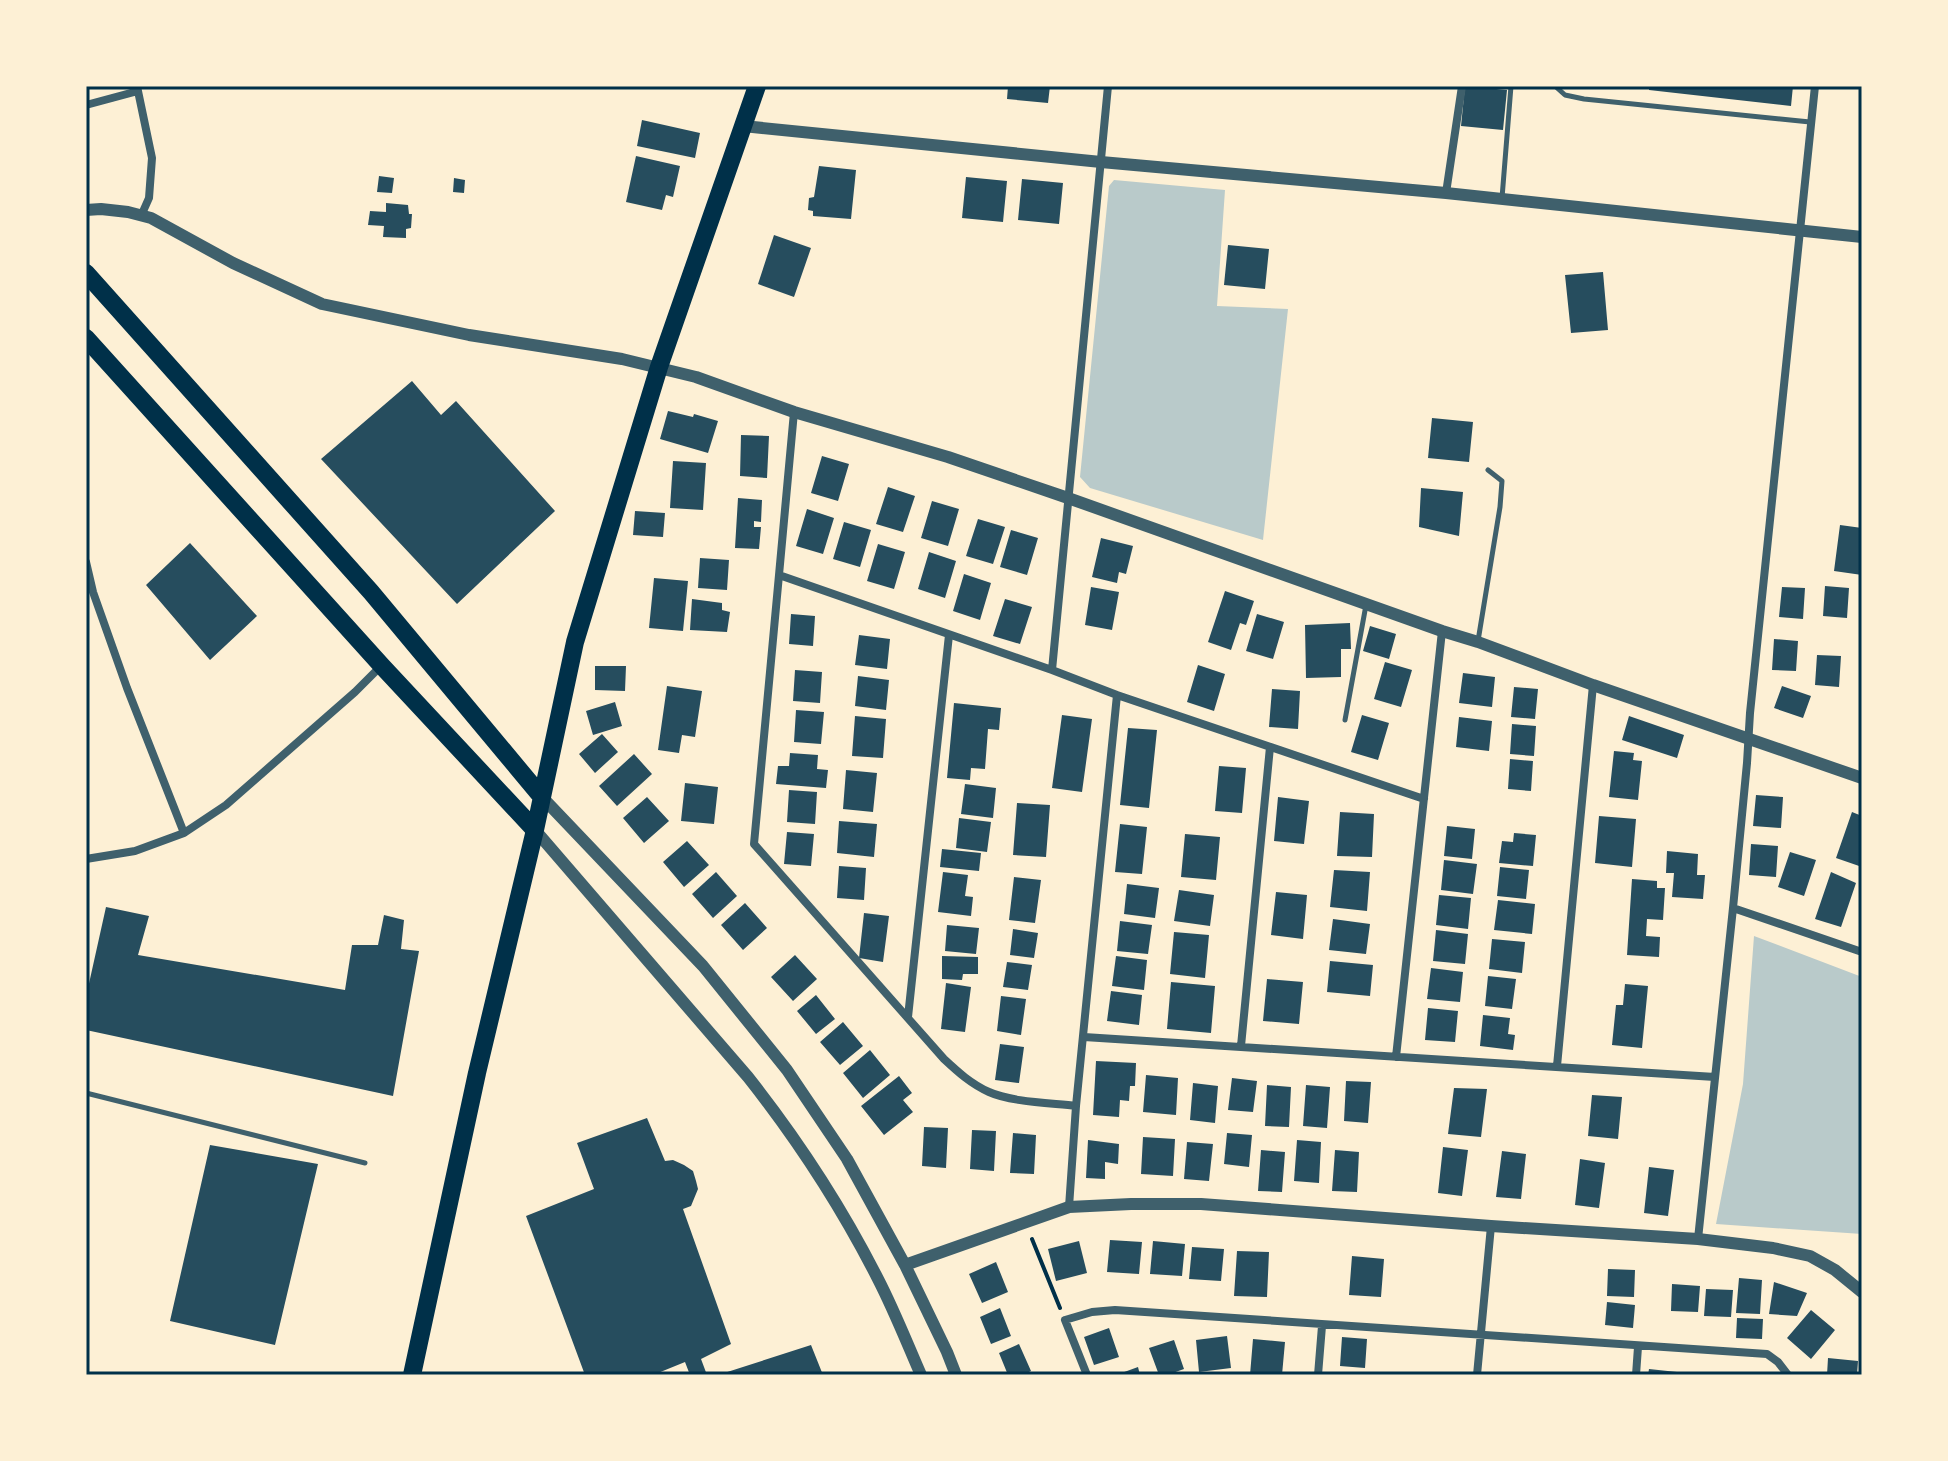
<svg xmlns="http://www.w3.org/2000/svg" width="1948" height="1461" font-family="'IBM Plex Sans',sans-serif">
	<rect width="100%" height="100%" fill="#fdf0d5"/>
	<path fill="#b9caca" d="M1114,180L1225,190L1217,306L1288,309L1263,540L1090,488L1080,477L1109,186Z
		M1754,936L1862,977V1234L1716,1224L1743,1084Z"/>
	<path fill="#264d5e" d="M1008,86H1050L1048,103L1007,99Z
		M1465,86L1507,90L1503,130L1461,126Z
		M1649,86H1793L1791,106L1649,90Z
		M642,120L700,133L695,158L637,146Z
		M636,156L680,166L673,197L666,195L662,210L626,202Z
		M819,166L856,170L851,219L813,216V211L808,210L809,198L814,197Z
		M379,176L394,178L392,193L377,192Z
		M966,177L1007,181L1003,222L962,218Z
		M454,178L465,180L464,193L453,192Z
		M1022,179L1063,183L1059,224L1018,220Z
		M386,203L408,205L409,214H412L411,228L406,229V238L383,237L384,226L368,225L370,211L386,212Z
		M774,235L811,248L794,297L758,284Z
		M1228,245L1269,249L1265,289L1224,285Z
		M1603,272L1608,330L1571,333L1565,275Z
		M412,381L441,415L456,401L555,511L457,604L321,459Z
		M668,411L693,417L694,414L718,421L708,453L660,439Z
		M1432,418L1473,422L1469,462L1428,458Z
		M741,435L769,436L767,478L740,476Z
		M822,456L849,464L838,501L811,493Z
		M673,461L706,463L703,510L670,508Z
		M888,487L915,496L903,532L876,524Z
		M1421,488L1463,492L1459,536L1419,527Z
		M738,498L762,500L761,522L754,521V527H761L759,549L735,548Z
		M932,501L959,509L948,546L921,538Z
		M807,509L834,518L823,554L796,546Z
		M635,511L665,513L663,537L633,535Z
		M978,519L1005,527L993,564L966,556Z
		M844,522L871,530L860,567L833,559Z
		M1840,525L1862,528V575L1834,571Z
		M1011,530L1038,538L1027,575L1000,567Z
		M1101,538L1133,546L1126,574L1119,572L1117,583L1092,577Z
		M190,543L257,616L210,660L146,585Z
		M878,544L905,552L894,589L867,581Z
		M929,552L956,561L945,598L918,589Z
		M700,558L729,560L727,590L698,588Z
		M964,574L991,583L980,620L953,611Z
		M654,578L688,581L683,631L649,628Z
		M1825,586L1849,588L1847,618L1823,616Z
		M1091,587L1119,592L1112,630L1085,625Z
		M1782,587L1805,588L1803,619L1779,617Z
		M1225,591L1254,601L1246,625L1240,623L1231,650L1208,642Z
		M692,599L722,603V610L730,612L727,632L690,630Z
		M1005,599L1032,607L1020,644L993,636Z
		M791,614L815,616L813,646L789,644Z
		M1257,614L1284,622L1273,659L1246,651Z
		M1350,623L1351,649H1341V677L1306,678L1305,625Z
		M1370,626L1396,634L1389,659L1363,651Z
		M859,635L890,639L887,669L855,665Z
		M1774,639L1798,641L1796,671L1772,670Z
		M1817,655L1841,656L1839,687L1815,685Z
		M1385,662L1412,670L1401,707L1374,699Z
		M1198,665L1225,674L1214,711L1187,702Z
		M595,666H626L625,691L595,690Z
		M795,670L822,672L820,703L793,701Z
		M1463,673L1495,677L1492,707L1459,703Z
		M858,676L889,680L886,710L855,706Z
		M667,686L702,691L695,737L682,735L679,753L658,750Z
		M1782,686L1811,696L1803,718L1774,708Z
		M1514,687L1538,689L1535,719L1511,717Z
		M1272,689L1300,691L1298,729L1269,727Z
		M615,702L622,726L593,735L586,711Z
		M954,703L1001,708L999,730L988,729L985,769L971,768L970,780L947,778Z
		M796,710L824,712L821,744L794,742Z
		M1062,715L1092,719L1082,792L1052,788Z
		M1362,715L1389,723L1378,760L1351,752Z
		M855,716L886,719L883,758L852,756Z
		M1629,716L1684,735L1677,758L1622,740Z
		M1459,717L1492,721L1489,751L1456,747Z
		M1512,724L1536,726L1534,756L1510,754Z
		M1128,728L1157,730L1149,808L1120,805Z
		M602,734L618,752L595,773L579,754Z
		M1614,751L1634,753L1633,760L1642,761L1638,800L1609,797Z
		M790,753L818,755L817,769L828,770L826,788L776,784L778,766H789Z
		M634,754L652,774L617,806L599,786Z
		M1510,759L1533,761L1531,791L1508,789Z
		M1219,766L1246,768L1242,813L1215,811Z
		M846,770L877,773L873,812L843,809Z
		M685,783L718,787L714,824L681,821Z
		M965,784L996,788L993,818L961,814Z
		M789,790L817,792L815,824L787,822Z
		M1756,795L1783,797L1781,828L1753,826Z
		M647,797L669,821L644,843L623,818Z
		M1278,797L1309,801L1304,844L1274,841Z
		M1017,803L1050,805L1046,857L1013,855Z
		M1340,812L1374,814L1372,857L1337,856Z
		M1852,812L1862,816V867L1836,858Z
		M1599,816L1636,819L1632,867L1595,863Z
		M959,818L991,822L987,852L956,848Z
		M839,821L877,824L874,857L837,853Z
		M1120,824L1147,827L1142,874L1115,872Z
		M1447,826L1475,829L1472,859L1444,856Z
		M787,832L814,834L811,866L784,864Z
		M1514,833L1536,835L1533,866L1499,863L1502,841L1513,842Z
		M1185,834L1220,837L1216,880L1181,877Z
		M687,841L709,865L684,887L663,862Z
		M1751,844L1778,846L1776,877L1749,875Z
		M942,849L981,853L979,871L940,867Z
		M1667,851L1698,854L1697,875H1705L1703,899L1672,897L1674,873H1666Z
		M1790,852L1816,860L1804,896L1778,887Z
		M1444,860L1477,864L1473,894L1441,890Z
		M839,866L866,868L864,900L837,898Z
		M1500,867L1529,870L1526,899L1497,896Z
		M1334,870L1370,872L1367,911L1330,907Z
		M716,872L737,896L713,918L692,894Z
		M943,872L968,875L965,896L973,897L971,916L938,912Z
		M1831,872L1856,883L1841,927L1815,919Z
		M1014,877L1041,880L1035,923L1009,920Z
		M1632,879L1657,881V888H1665L1663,920L1647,919L1646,936L1660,937L1659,957L1627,955Z
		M1127,884L1159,888L1155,918L1124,914Z
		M1179,890L1214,895L1210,926L1174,921Z
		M1276,892L1307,895L1303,939L1271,935Z
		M1439,895L1471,898L1468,929L1436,925Z
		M1498,900L1535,904L1532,934L1494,930Z
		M745,903L767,928L743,950L721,925Z
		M106,907L149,916L138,955L345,990L352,945H378L384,915L404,920L401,949L419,951L393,1096L86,1030V997Z
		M864,913L889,916L883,962L859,958Z
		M1333,919L1370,924L1366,954L1329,950Z
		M1120,921L1152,925L1148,954L1117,951Z
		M947,925L979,928L976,954L945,951Z
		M1013,929L1038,933L1034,958L1010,955Z
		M1436,930L1468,934L1465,964L1433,961Z
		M1174,932L1209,935L1205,978L1170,974Z
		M1492,939L1525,942L1522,973L1489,969Z
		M795,955L817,979L793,1001L771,977Z
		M942,956L978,957V974H963L962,980L942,979Z
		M1116,956L1147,960L1144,990L1112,986Z
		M1330,961L1373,965L1370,996L1327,992Z
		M1007,962L1032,965L1028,990L1003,987Z
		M1431,968L1463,972L1460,1002L1427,999Z
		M1488,976L1516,979L1512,1009L1485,1006Z
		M1267,979L1303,982L1299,1024L1263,1021Z
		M1171,982L1215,986L1211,1033L1167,1029Z
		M946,983L971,987L965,1032L941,1029Z
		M1625,984L1648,986L1642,1048L1612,1045L1616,1005H1623Z
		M1111,991L1142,995L1139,1025L1107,1021Z
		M816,995L835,1019L816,1034L797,1011Z
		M1001,996L1026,999L1021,1035L997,1031Z
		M1428,1008L1458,1011L1455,1042L1425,1040Z
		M1483,1015L1510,1018L1508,1034L1515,1035L1513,1050L1480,1046Z
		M843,1022L863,1046L840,1065L820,1042Z
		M1000,1044L1024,1047L1019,1083L995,1080Z
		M870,1050L890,1075L863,1098L843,1073Z
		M1096,1061L1136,1063L1135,1086H1130L1129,1101L1120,1100L1119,1117L1093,1115Z
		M1146,1075L1178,1078L1176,1115L1143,1112Z
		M899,1076L912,1093L903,1100L913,1112L884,1135L861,1106Z
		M1232,1078L1257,1081L1253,1112L1228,1110Z
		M1346,1081L1371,1082L1368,1123L1344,1121Z
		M1193,1083L1218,1086L1215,1123L1190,1120Z
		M1267,1085L1291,1087L1289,1127L1265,1126Z
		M1306,1085L1330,1087L1327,1128L1303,1126Z
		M1454,1088L1487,1089L1481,1137L1448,1134Z
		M1592,1095L1622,1097L1618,1139L1588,1136Z
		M647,1118L665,1161L673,1160L684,1165L693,1171L696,1181L698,1189L691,1206L683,1209L731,1344L701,1359L707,1375H690L685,1362L653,1375H585L526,1216L594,1189L577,1143Z
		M924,1127L948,1128L946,1168L922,1166Z
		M972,1130L996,1131L994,1171L970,1169Z
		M1013,1133L1036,1135L1034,1174L1010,1173Z
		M1227,1133L1252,1135L1249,1167L1224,1164Z
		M1143,1137L1175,1139L1173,1176L1141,1174Z
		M1088,1140L1119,1144L1118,1164L1105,1162V1179L1086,1178Z
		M1297,1140L1321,1142L1319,1183L1294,1181Z
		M1187,1142L1213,1144L1209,1181L1184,1179Z
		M210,1145L318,1164L275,1345L170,1321Z
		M1443,1147L1468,1150L1462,1196L1438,1193Z
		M1261,1150L1285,1152L1282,1192L1258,1191Z
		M1335,1150L1359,1152L1357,1192L1332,1191Z
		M1502,1151L1526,1154L1521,1199L1496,1197Z
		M1580,1159L1605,1163L1599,1208L1575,1205Z
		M1649,1167L1674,1170L1668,1216L1644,1213Z
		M1110,1240L1142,1242L1139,1274L1107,1272Z
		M1079,1241L1087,1273L1056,1281L1048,1249Z
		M1153,1241L1185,1244L1182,1276L1150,1274Z
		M1192,1247L1224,1249L1221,1281L1189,1279Z
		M1237,1251L1269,1252L1267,1297L1234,1296Z
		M1352,1256L1384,1259L1381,1297L1349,1295Z
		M996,1262L1008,1292L982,1303L969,1274Z
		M1608,1269L1635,1270L1634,1297L1607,1296Z
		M1739,1278L1762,1280L1760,1314L1736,1313Z
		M1774,1282L1807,1293L1797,1316L1769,1314Z
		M1672,1284L1700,1286L1698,1312L1671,1311Z
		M1706,1289L1733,1290L1731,1317L1704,1316Z
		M1607,1302L1635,1305L1633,1328L1605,1325Z
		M1000,1308L1011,1336L991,1344L980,1317Z
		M1811,1310L1835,1330L1811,1359L1787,1338Z
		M1737,1318L1763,1319L1762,1339L1736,1338Z
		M1109,1328L1119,1357L1094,1365L1084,1337Z
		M1227,1336L1231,1368L1199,1372L1196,1340Z
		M1342,1337L1367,1339L1365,1368L1340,1366Z
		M1253,1339L1285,1342L1282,1375H1250Z
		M1174,1340L1184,1369L1167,1375H1159L1149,1348Z
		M1019,1344L1031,1371L1023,1375H1008L999,1353Z
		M811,1345L823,1375H722L721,1374Z
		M1828,1358L1858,1361L1857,1375H1827Z
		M1138,1367L1140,1375H1116Z
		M1649,1369L1677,1372V1375H1648Z"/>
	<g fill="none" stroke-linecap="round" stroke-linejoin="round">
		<path stroke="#003049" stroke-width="4" d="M1032,1239L1060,1308"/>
		<path stroke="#3f606c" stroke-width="5" d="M1555,86L1565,95L1584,99L1810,122
			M1502,198L1511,86
			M1478,641L1500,507L1502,481L1488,470
			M1345,720L1366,605
			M86,1093L365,1163"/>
		<path stroke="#3f606c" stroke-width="8" d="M138,91L152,158L149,198L141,216
			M86,105L138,91L137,86
			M1446,193L1462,86
			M794,412L779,575L1052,670L1117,695L1076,1106L1069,1207
			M86,562L93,592L127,688L184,833
			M779,575L754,844L944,1059C958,1072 971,1084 989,1092C1011,1102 1051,1103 1076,1106
			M1052,670L1108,86
			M1117,695L1424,799
			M86,859L135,851L184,833L226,805L355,692L381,666
			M1733,908L1862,952
			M908,1017L949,635
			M1084,1037L1715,1077
			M1241,1046L1270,747
			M1396,1057L1442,631
			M1557,1066L1593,685
			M1698,1239L1733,908L1747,763L1750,713L1815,86
			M1087,1375L1065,1320L1092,1312L1115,1310L1767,1354L1778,1362L1788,1375
			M1318,1375L1322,1326
			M1477,1375L1491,1226
			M1636,1375L1638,1347"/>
		<path stroke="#3f606c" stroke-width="12" d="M743,126L1101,162L1446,193L1862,237
			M86,210L101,209L128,212L151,218L233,263L322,304L469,335L622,359L696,377L794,412L948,457L1068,498L1442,631L1478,642L1593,685L1862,778
			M541,796L703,966L787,1070L847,1159L905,1265L947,1352L956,1375
			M535,830L748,1077C797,1139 842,1208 878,1279C894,1310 907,1343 921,1375
			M905,1265L1069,1207L1131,1204H1201L1491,1226L1698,1239L1773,1248L1810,1256L1835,1270L1862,1292"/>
		<path stroke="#003049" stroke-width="18" d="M86,273L371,592L541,796
			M86,338L382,666L535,830
			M412,1375L477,1073L535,830L575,642L659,367L757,86"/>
	</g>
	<rect width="1948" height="1461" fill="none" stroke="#fdf0d5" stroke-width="176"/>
	<rect x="88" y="88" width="1772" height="1285" fill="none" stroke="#003049" stroke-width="3"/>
</svg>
